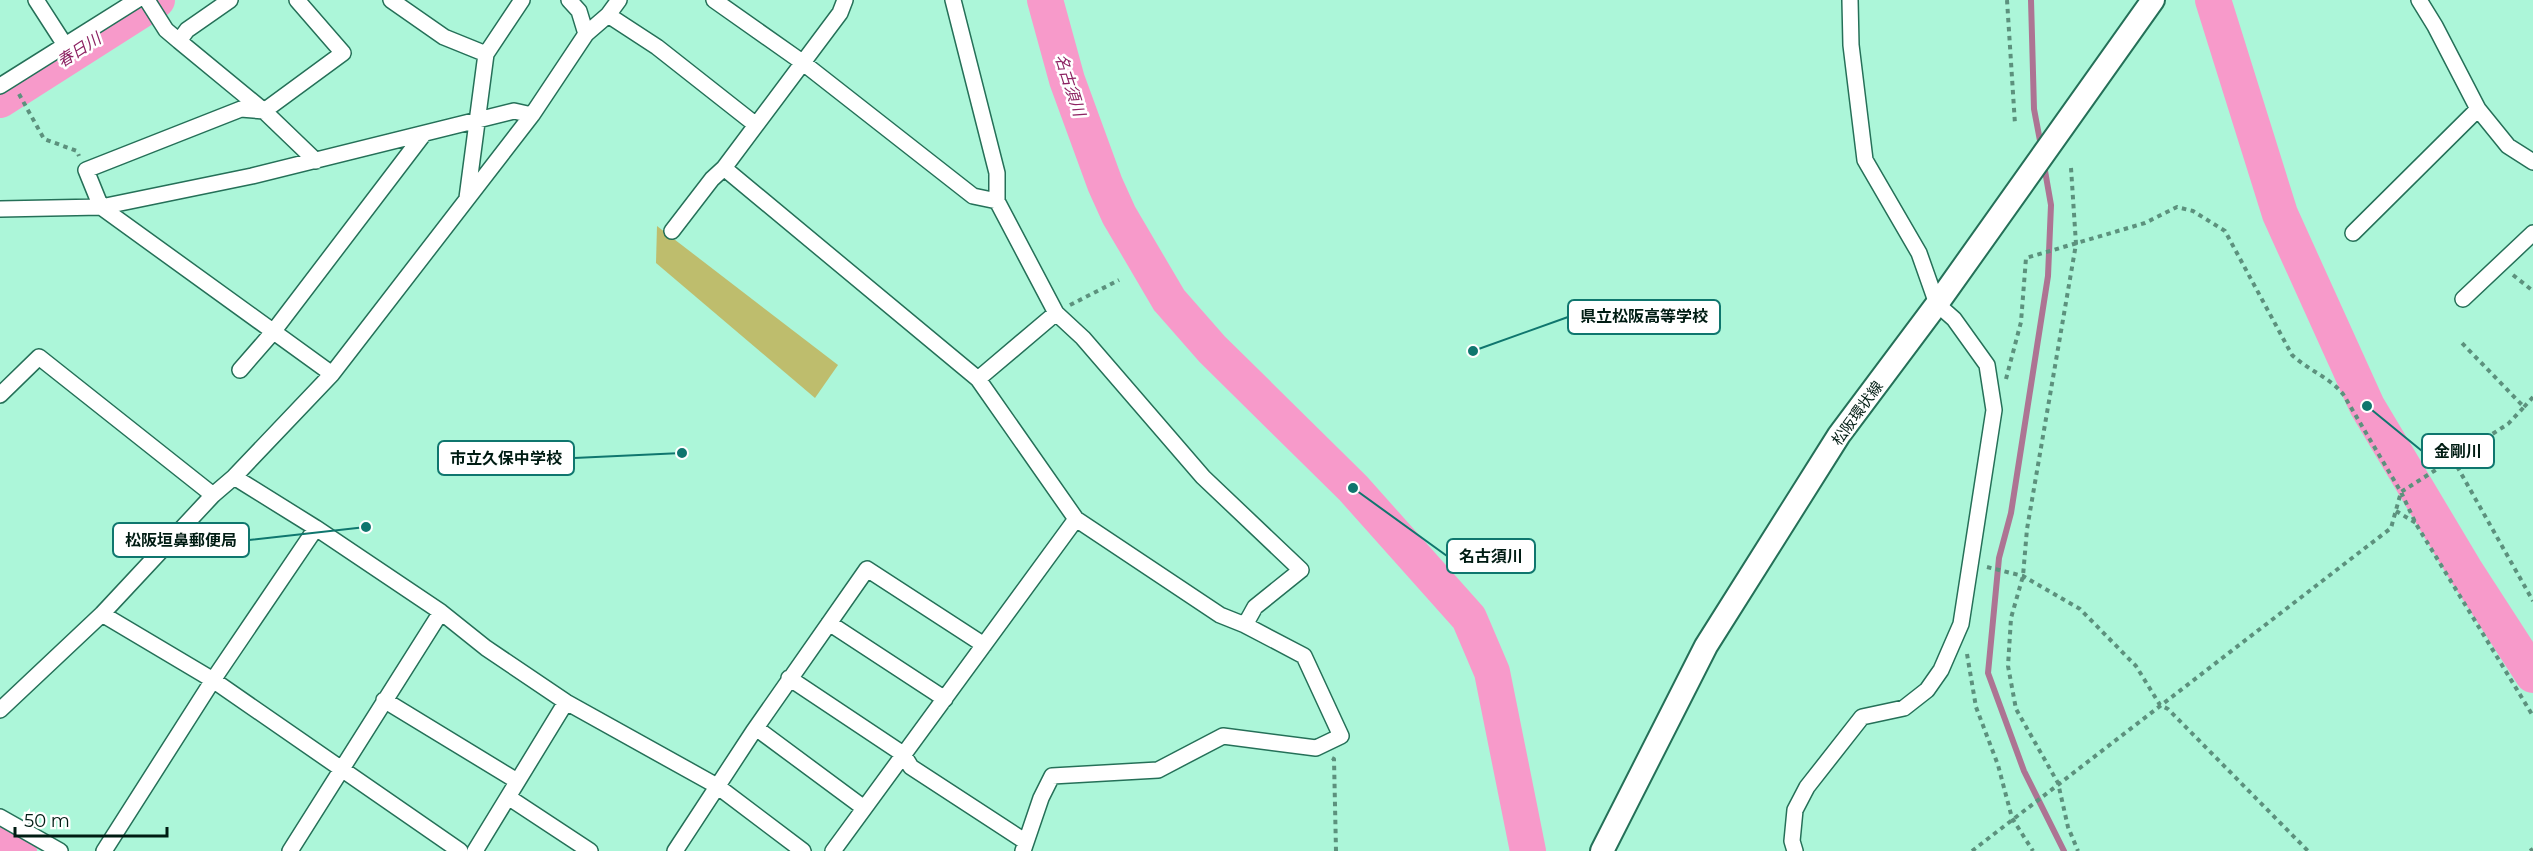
<svg xmlns="http://www.w3.org/2000/svg" width="2533" height="851" font-family="Montserrat,'Noto Sans JP',sans-serif">
	<rect width="100%" height="100%" fill="#acf6d9"/>
	<path fill="#bebd6d" d="M657,226L838,365L815,398L656,263Z"/>
	<g fill="none" stroke-linecap="round" stroke-linejoin="round">
		<path stroke="#ad7493" stroke-width="6" d="M2031,0L2034,109L2041,146
			M2044,165L2051,205L2048,276L2011,513L1999,558L1988,673L2024,771L2064,851"/>
		<path stroke="#f79aca" stroke-width="36" d="M1045,0L1067,80L1105,184L1119,215L1169,300L1212,349L1353,488L1469,618L1492,672L1528,851
			M2213,0L2280,214L2367,406L2465,570L2533,675
			M0,100L157,0
			M0,838L19,851"/>
		<g stroke="#257058" stroke-width="18">
			<path id="street" d="M36,0L65,45
				M147,0L166,30L179,41L187,30L230,0
				M391,0L444,37L486,54
				M569,0L579,11L586,34
				M714,0L802,62L973,196L997,201L1056,313L1083,338L1203,477L1301,570L1255,607L1245,625L1220,615L1076,519L833,851
				M845,0L840,13L724,168L978,379L1056,313
				M953,0L997,173V201
				M2419,0L2435,26L2478,109L2508,146L2533,162
				M608,15L657,47L756,125
				M179,41L264,111L343,53L297,0
				M0,86L137,0
				M316,161L264,111L241,109L86,170L101,207L332,374
				M467,198L486,54L522,0
				M0,209L101,207L252,176L514,111L532,115
				M672,231L712,179L724,168
				M2353,233L2478,109
				M2463,299L2533,233
				M240,370L273,332L423,135
				M978,379L1076,519
				M0,395L39,357L213,495
				M234,477L316,528L441,612L486,648L566,702L717,786L803,851
				M102,614L213,680L460,851
				M829,623L945,699
				M789,678L903,754L911,767L1026,842
				M384,700L517,781
				M0,710L102,614L213,495L234,477L332,374L532,115L586,34L608,15L619,0
				M756,728L864,808
				M508,797L590,851
				M0,817L60,851
				M104,851L213,680L316,528
				M290,851L441,612
				M475,851L566,702
				M675,851L753,732L867,569L984,645
				M1023,851L1041,798L1052,776L1158,770L1223,736L1316,748L1341,736L1304,656L1245,625
				M1795,851L1792,841L1795,810L1807,787L1862,717L1904,708L1927,690L1941,670L1961,624L1994,410L1987,365L1954,319L1937,304L1919,253L1865,160L1851,45L1850,0"/>
		</g>
		<g stroke="#257058" stroke-width="26">
			<path id="secondary" d="M1602,851L1706,646L1839,435L1937,304L2153,0"/>
		</g>
		<path stroke="#5c917d" stroke-width="4" stroke-dasharray="4.5 4.5" stroke-linecap="butt" d="M2007,0L2015,124
			M19,94L44,139L77,151L79,156
			M2071,168L2076,244L2027,529L2023,576L2011,618L2008,666L2016,709L2058,783L2068,827L2078,851
			M2513,275L2533,291
			M1070,305L1119,280
			M2006,379L2021,322L2026,258L2145,223L2177,207L2193,211L2225,231L2292,355C2308,370 2329,377 2343,394L2401,492L2416,524L2533,716
			M2524,407L2533,397
			M2450,461L2458,468L2533,601
			M2396,511L2416,523
			M1987,567L2023,576L2080,609L2136,666L2160,705L2168,709L2308,851
			M1967,654L1976,707L1998,765L2012,818L2033,851
			M1332,758L1334,759L1336,851
			M1972,851L2391,528L2401,492L2508,424L2524,407L2462,343
			M2530,851L2533,849"/>
		<use href="#street" stroke="#fff" stroke-width="15"/>
		<use href="#secondary" stroke="#fff" stroke-width="22"/>
	</g>
	<g text-anchor="middle" dominant-baseline="central" stroke-width="5" stroke-linejoin="round" paint-order="stroke">
		<g font-size="15" fill="#001c13" stroke="#fff">
			<text transform="translate(1857 413) rotate(-54)">松阪環状線</text>
		</g>
		<g font-size="16" font-style="italic" fill="#8d2363" stroke="#fff">
			<text transform="translate(79 50) rotate(-33)">春日川</text>
			<text transform="translate(1070 85) rotate(72)">名古須川</text>
		</g>
	</g>
	<path fill="none" stroke="#0f766e" stroke-width="2" d="M1473 351L1568 317M2367 406L2422 451M682 453L574 458M366 527L249 540M1353 488L1447 556"/>
	<g fill="#0f766e" stroke="#fff" stroke-width="2">
		<circle cx="1473" cy="351" r="6"/>
		<circle cx="2367" cy="406" r="6"/>
		<circle cx="682" cy="453" r="6"/>
		<circle cx="366" cy="527" r="6"/>
		<circle cx="1353" cy="488" r="6"/>
	</g>
	<g fill="#fff" stroke="#0f766e" stroke-width="2">
		<rect x="1568" y="300" width="152" height="34" rx="6"/>
		<rect x="2422" y="434" width="72" height="34" rx="6"/>
		<rect x="438" y="441" width="136" height="34" rx="6"/>
		<rect x="113" y="523" width="136" height="34" rx="6"/>
		<rect x="1447" y="539" width="88" height="34" rx="6"/>
	</g>
	<g font-size="16" text-anchor="middle" font-weight="bold" fill="#001c13">
		<text x="1644" y="322">県立松阪高等学校</text>
		<text x="2458" y="457">金剛川</text>
		<text x="506" y="464">市立久保中学校</text>
		<text x="181" y="546">松阪垣鼻郵便局</text>
		<text x="1491" y="562">名古須川</text>
	</g>
	<path d="M15 827v9h152v-9" fill="none" stroke="#001c13" stroke-width="3"/>
	<text x="24" y="827" font-size="18" fill="#001c13" stroke="#ffffff" stroke-width="4.5" paint-order="stroke">50 m</text>
</svg>
